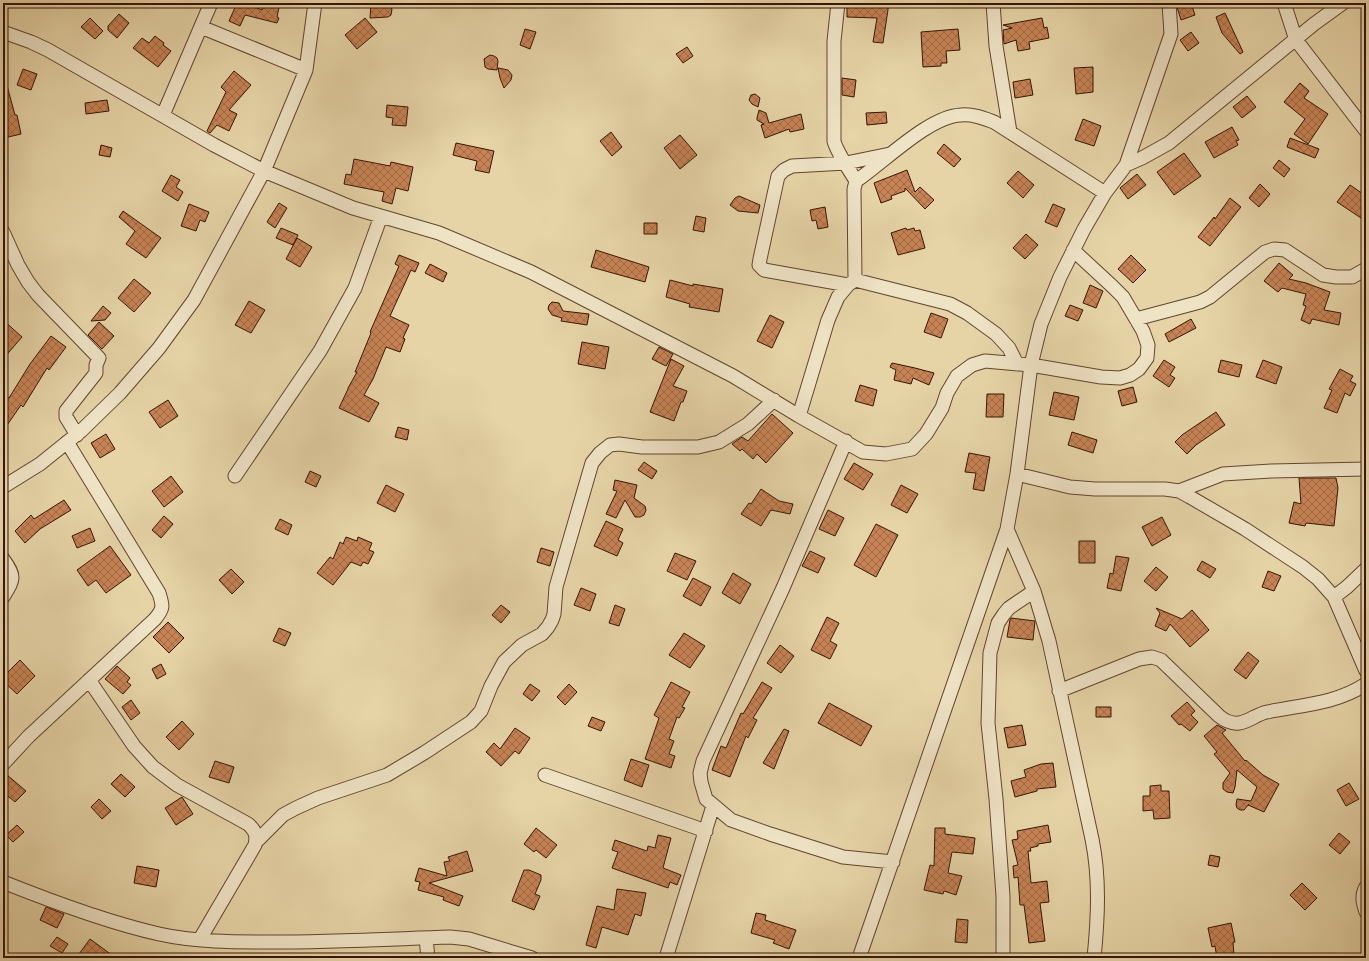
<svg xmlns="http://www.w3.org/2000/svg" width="1369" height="961" font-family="'IM FELL French Canon',serif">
	<defs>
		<pattern id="building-cross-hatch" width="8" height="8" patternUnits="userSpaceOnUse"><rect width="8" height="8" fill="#c78355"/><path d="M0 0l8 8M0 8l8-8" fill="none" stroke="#a26a44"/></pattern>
	</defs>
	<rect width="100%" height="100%" fill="#e6d4a7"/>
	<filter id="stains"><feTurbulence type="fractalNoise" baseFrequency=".005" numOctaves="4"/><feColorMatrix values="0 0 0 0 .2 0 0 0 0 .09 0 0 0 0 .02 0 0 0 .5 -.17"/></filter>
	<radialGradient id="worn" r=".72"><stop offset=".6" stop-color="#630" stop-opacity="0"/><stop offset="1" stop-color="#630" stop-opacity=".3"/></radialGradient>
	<path fill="url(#building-cross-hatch)" stroke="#361406" d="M237,3H245L262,10L264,3H280L277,17L279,18L277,23L245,15L240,26L229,21Z
		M371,3H383L390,7L392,9L391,15L388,17L370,18Z
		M847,3H889L883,43L873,42L877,18L847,17Z
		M1188,3H1191L1195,15L1181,20L1177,7Z
		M1225,13L1243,52L1240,54L1222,33L1216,17Z
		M119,14L129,23L117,38L108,30V26Z
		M90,18L103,31L95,39L81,27Z
		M365,18L377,32L357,49L345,35Z
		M1042,18L1044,28L1047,27L1049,38L1029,42L1030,49L1018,51L1016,40L1004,44L1003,30L1012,28L1003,25Z
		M525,29L536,32L530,49L520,45Z
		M958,29L960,50L946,51L947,63H941V66L923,67L921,32Z
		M1191,32L1199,43L1188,51L1180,40Z
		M155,36L164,43L163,45L171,51L158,67L133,48L142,38L149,43Z
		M687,47L693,56L683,63L676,54Z
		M490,55L494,56L497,58L498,61L497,70L488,69L485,67L484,59Z
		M1093,67V92L1076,94L1074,68Z
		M498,68L508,70L512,75L511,80L504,88L500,78Z
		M23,69L37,74L31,90L17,85Z
		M234,71L251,85L229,110L237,114L229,131L217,125L210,133L207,131L226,92L221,87Z
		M842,78L856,80L854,97L842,95Z
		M1030,79L1033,95L1015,98L1013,82Z
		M6,82L15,115H17L21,134L4,138L3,131V83Z
		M1300,83L1309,91L1304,98L1328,114L1308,144L1294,134L1305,119L1284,102Z
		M755,94L760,98L758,107L752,104L749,100L751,95Z
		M1247,96L1256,107L1242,118L1233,107Z
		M107,100L109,111L86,114L85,103Z
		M387,105L408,107L406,126L392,125L393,118L386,117Z
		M759,110L766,113L769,123L801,114L804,129L790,132L789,129L765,138L761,125L764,124L757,120V118Z
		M886,112L887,123L867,125L866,113Z
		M1083,119L1101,126L1094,146L1075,140Z
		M1232,127L1239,140L1236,141L1238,145L1214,158L1205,142Z
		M611,132L622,147L612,156L600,141Z
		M680,135L697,155L680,169L664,148Z
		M1290,138L1319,149L1315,158L1287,147Z
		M456,143L494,151L489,173L475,170L477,161L453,155Z
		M944,144L961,159L954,167L937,153Z
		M101,145L112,148L110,157L99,155Z
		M1184,153L1201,176L1174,195L1157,172Z
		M354,159L390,166L391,162L413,167L408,191L396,188L392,204L382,201L384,192L344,184L346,174L351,175Z
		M1279,160L1290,169L1284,177L1273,168Z
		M907,170L915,192L920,187L934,200L925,209L905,188V191L891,196L892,199L881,203L874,183Z
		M1018,171L1034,185L1023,198L1007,183Z
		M1137,174L1146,185L1128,199L1120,188Z
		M171,175L180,180L176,187L183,192L178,201L162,191Z
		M1260,184L1270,194L1259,207L1249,198Z
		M1350,185L1366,196V210L1361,218L1337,202Z
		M739,196L760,205L758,213L738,211L730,205L735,198Z
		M1230,198L1241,207L1210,246L1198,237L1214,217L1215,219Z
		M279,203L287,208L275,228L267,222Z
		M189,204L209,212L205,222L200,220L196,231L181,226Z
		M1053,204L1065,209L1057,227L1045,222Z
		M825,207L828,227L818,229L816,220L812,221L810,210Z
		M123,211L161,238L146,258L126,244L135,231L119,217Z
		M696,216L706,218L704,232L693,230Z
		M644,223H657V234H644Z
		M281,228L298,235L293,245L276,238Z
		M906,228L907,230L914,228L915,231L920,230L925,248L898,255L891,233Z
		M1026,234L1038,245L1025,259L1013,248Z
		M297,238L312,247L300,267L286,259Z
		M596,250L649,267L645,282L591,267Z
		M399,255L419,263L415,272L411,270L390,316L409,325L403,338L405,339L400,352L386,347L373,379L364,395L379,403L369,422L339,408L348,389V388L357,372H355L371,333L370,332L399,266L395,264Z
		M1131,255L1146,270L1133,283L1118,269Z
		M1279,263L1293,275L1289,279L1306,283L1330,292L1324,310L1341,313L1339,325L1312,319L1310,324L1301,320L1306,306L1303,305L1306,294L1282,288L1278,292L1264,281Z
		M430,264L447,273L443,282L425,273Z
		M134,279L151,293L134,312L118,298Z
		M670,280L693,286V284L723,289L719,312L689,307L690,304L666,297Z
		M1090,285L1103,291L1096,308L1083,303Z
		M249,301L265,310L251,333L235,325Z
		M552,302L559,303L563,311L589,314L587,325L561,321L562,318L552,315L548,309L549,305Z
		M1070,305L1083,310L1078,321L1065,316Z
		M103,306L111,313L105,320L91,321Z
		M931,313L948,319L941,338L924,332Z
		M770,315L784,322L772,348L757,341Z
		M1191,319L1196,328L1169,342L1165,334Z
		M3,320L22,337L3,359Z
		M99,322L114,336L102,349L88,335Z
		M51,336L66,347L49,370L47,368L23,407L21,405L3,431V394L9,398L30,364Z
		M582,342L609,347L605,369L578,364Z
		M659,347L673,354L666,366L652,359Z
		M671,359L684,366L673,386L687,391L683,402H681L674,421L650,412Z
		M1164,360L1175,367L1170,375L1175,378L1169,387L1153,376Z
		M1221,360L1242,365L1239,377L1218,372Z
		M1263,360L1282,367L1276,384L1256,377Z
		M892,363L915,368L934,373L929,385L913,378L911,384L894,380L896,370L890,367Z
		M1340,369L1353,376L1350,381L1356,384L1350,396L1345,393L1337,413L1324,408L1332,390L1329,389Z
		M860,385L877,390L873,406L855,401Z
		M1133,387L1137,402L1122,406L1118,391Z
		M1054,392L1079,397L1074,420L1049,415Z
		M987,394H1004L1003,417H986Z
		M168,400L178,416L160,428L149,412Z
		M1216,412L1225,425L1196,445L1187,454L1175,442L1182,435Z
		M772,414L793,433L766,463L757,454L753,459L742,449L740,451L732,444L742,437L748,441Z
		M398,427L409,430L407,440L395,437Z
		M1072,432L1097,440L1093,453L1068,445Z
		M106,434L115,449L100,458L91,443Z
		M969,453L990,457L984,491L973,489L976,473L965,472Z
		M644,462L657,471L652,479L638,470Z
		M854,463L873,474L863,490L844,479Z
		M310,471L321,476L316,487L305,482Z
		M171,476L183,492L164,507L152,491Z
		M1299,478H1336L1338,488L1334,526L1306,523L1305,526L1289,523L1294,502L1301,504Z
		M615,480L637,485L634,498L645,506L646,510L644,515L640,517H635L625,500L616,518L606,514L617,491L613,490Z
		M386,485L404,494L395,512L377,503Z
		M901,485L918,494L907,513L891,505Z
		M761,489L779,501L793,504L790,514L771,510L761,526L741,514L749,503L751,504Z
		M64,500L71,510L40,529L25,543L15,531L31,515L34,519Z
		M828,510L844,518L835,536L819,529Z
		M164,516L173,524L161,538L152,530Z
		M1162,517L1171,535L1152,546L1142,527Z
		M280,519L292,525L288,535L275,529Z
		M606,521L623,529L618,540L623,543L617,556L594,546Z
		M876,524L898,535L876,577L854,565Z
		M90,528L95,541L77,548L72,536Z
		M346,537L357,541L358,537L372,543L369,550L374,552L368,564L363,562L361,566L351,562L333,585L317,573L330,557L333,559L340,542L343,544Z
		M1079,541H1095V563H1079Z
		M110,546L131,575L106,593L96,580L88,586L77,570Z
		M541,548L554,552L550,566L537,562Z
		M810,551L825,558L818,573L802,566Z
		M675,553L696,561L687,580L667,571Z
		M1116,556L1129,558L1121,591L1107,588L1110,573L1113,574Z
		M1202,561L1216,569L1210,578L1197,570Z
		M1156,567L1168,577L1156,591L1144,581Z
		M231,569L244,582L232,594L219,580Z
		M1268,571L1281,576L1274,591L1262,587Z
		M733,573L751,584L740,604L722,593Z
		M693,578L711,587L701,606L683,596Z
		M581,588L596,594L590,611L574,605Z
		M501,605L510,612L501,623L492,615Z
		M615,605L625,609L619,626L609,623Z
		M1156,608L1182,619L1192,610L1209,630L1190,647L1170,624L1166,631L1155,626L1160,613Z
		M827,617L839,623L830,641L837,645L830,659L811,650Z
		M1011,618L1035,621L1033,640L1007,637L1010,620Z
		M168,622L184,638L169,653L153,637Z
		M279,628L291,633L285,646L273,641Z
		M684,633L705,646L690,668L669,655Z
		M780,645L794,656L781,673L767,663Z
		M1248,652L1259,661L1246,679L1234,670Z
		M20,660L35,676L17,694L3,681V677Z
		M161,664L166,674L157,679L152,669Z
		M117,666L130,678L127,682L131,685L123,694L105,679Z
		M671,682L690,692L682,707L685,708L679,718L677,717L669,739L674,741L669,754L675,756L671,768L645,759L659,718L654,715Z
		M762,682L772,688L753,718L757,720L748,738L746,736L730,777L712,770L721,746L726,748L741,713L743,714Z
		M530,684L540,691L532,701L523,694Z
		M569,684L577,692L565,705L557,697Z
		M131,700L140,713L131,720L122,707Z
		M1187,702L1195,711L1191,715L1198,722L1190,731L1181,724L1179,725L1171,716Z
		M829,703L872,726L861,746L818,723Z
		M1096,707H1111V717H1096Z
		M592,717L605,722L601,731L588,726Z
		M182,721L194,734L179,750L166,737Z
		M1022,725L1026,745L1008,748L1004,728Z
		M1217,725L1226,730L1222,733L1245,761L1246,760L1263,775L1279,784L1264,812L1248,805L1249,804L1244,810H1240L1237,808L1236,805L1237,799L1251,801L1257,787L1237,770L1235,787L1233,793L1227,792L1223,789V783L1230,773L1214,754L1217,752L1204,736Z
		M515,728L530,738L519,754L515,751L501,766L486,752L494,743L500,749Z
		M784,729L789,731L774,769L763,763Z
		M631,759L649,765L642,787L624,780Z
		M215,761L234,767L229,783L209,777Z
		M1053,763L1056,787L1037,789V791L1015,797L1011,781L1026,777L1024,770L1041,764Z
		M121,774L135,787L125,797L111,784Z
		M7,775L26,791L15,802L3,792V780Z
		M1349,783L1359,799L1346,806L1337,790Z
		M1161,785V791H1169L1170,818L1154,819L1153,810L1143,811V796H1150V786Z
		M182,797L193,814L176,825L165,808Z
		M99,799L111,811L102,819L91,807Z
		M17,825L24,832L13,842L6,835Z
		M1048,825L1051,842L1038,844V846L1030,848L1031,851H1028L1031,883L1047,881L1049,902L1040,903L1045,941L1029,943L1024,905H1020L1018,877L1014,878L1013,866L1018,865L1012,840L1018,839L1017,831Z
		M536,828L557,845L546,858L536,850L534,852L524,844Z
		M935,828H945V834L975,838L973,854L952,852L948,873L962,876L956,895L944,891L943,894L924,890L930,865L934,866Z
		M1339,833L1350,842L1340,854L1329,845Z
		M658,835L671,838L663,868L681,875L677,885L670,882L668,888L612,868L618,852L612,850L615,840L647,851L648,846L655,848Z
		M467,851L473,871L429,883L463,896L459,906L443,900L444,897L418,890L420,882L415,881L419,868L447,876L444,862L450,861L448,857Z
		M1210,855L1220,857L1218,867L1208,865Z
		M137,866L159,870L156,887L134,883Z
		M524,870H529L541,875V880L535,894L540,896L534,910L512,901Z
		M1302,883L1317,898L1305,910L1290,895Z
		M617,889L646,893L641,916L635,914L628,935L602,927L596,948L586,945L597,906L614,910Z
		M46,907L64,914L57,928L40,920Z
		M756,913L766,915L765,920L796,930L789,949L773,943L775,940L751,933Z
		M957,919L968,920L967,943L955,942Z
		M1231,923L1235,942H1233L1234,956L1217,958L1215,946L1212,947L1208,928Z
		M57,937L68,944L62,953L50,946Z
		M90,939L116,958H76Z"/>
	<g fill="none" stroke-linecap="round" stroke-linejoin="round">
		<g stroke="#62442e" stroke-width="15">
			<path id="minor" d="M838,3L834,41V141C837,153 849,169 856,181
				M993,3L996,46L1010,132
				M1284,3L1296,40L1366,131
				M201,27L306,70
				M3,32L31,42L48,50L214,145L264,171L353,208L439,233L531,272L733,376L799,416L863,452L886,454L912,449L926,434L942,408L947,393L957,376L972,365L985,361L1031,365L1101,377L1120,378L1130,375L1139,369L1147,358L1148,345L1143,331L1123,297L1112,286L1073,250
				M163,115L211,3
				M1126,165L1142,158L1169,143L1314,24L1343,3
				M3,232L18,265L28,282L38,295L99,358L96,365V373L66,411V417L77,435
				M855,280L854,189L856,181C883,163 929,116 961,115C973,114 983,118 994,122L1105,193
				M848,285L764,270L759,265L760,259L778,176L784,170L792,166L846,163L890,154
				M1136,319L1200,302L1210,297L1265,252L1274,249L1285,250L1323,275L1336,277H1352L1366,269
				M799,416L828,320L838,297L848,285L855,280L950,304L967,313L996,334L1009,348L1017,364
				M846,441L783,588L703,761L700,773L701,782L706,799L731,820L770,834L843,857L893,862
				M1017,474L1070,487L1095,489H1165L1179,491L1190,497L1245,529L1303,567L1318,579L1334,597L1366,671
				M235,476L320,351L355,288L381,216
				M3,487L40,464L81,431L120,393L159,348L194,300L264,171L306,70L315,3
				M1179,491L1223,474L1271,471L1366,469
				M3,559C16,577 14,579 3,597
				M1334,597L1347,587L1366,569
				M89,680L134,746L153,767L177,785L248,824C256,831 257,836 255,845L200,939
				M1059,691L1139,659L1152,657L1161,660L1219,716C1224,720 1231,724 1239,723C1248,722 1257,714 1267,712C1301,705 1336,704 1366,684
				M3,764L29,736L155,619C164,608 163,606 159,593L67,442
				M545,775L706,831
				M256,842L283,815L296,808L318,798L387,775L424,753L471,722L481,711L491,686L504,662L522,645L542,634L548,627L552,620L554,614L556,587L592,463L600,453L610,445L619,444L642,447H698L719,442L748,424L774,400
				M3,882C53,902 106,922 159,934C195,942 233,942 271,942C330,942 390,939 450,937L469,939L532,958
				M1366,887C1361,896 1363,903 1366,912
				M426,938L428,958
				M666,958L713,806
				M859,958L1007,529
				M1003,958V896L996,799L988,723L990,653L998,623L1004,614L1009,608L1034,591
				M1094,958C1098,918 1100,878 1092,839L1049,641L1034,591L1007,529L1017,474L1031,365L1041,324L1060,277L1084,229L1105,193L1126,165L1171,34L1169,3"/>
		</g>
		<use href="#minor" stroke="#efe3c6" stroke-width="13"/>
	</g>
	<rect width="1369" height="961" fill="none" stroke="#e6d4a7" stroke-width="16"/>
	<rect x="4" y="4" width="1361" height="953" fill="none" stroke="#361406" stroke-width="2"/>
	<rect x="8" y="8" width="1353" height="945" fill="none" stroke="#361406"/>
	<rect width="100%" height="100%" filter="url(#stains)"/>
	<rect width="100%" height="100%" fill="url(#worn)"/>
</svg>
